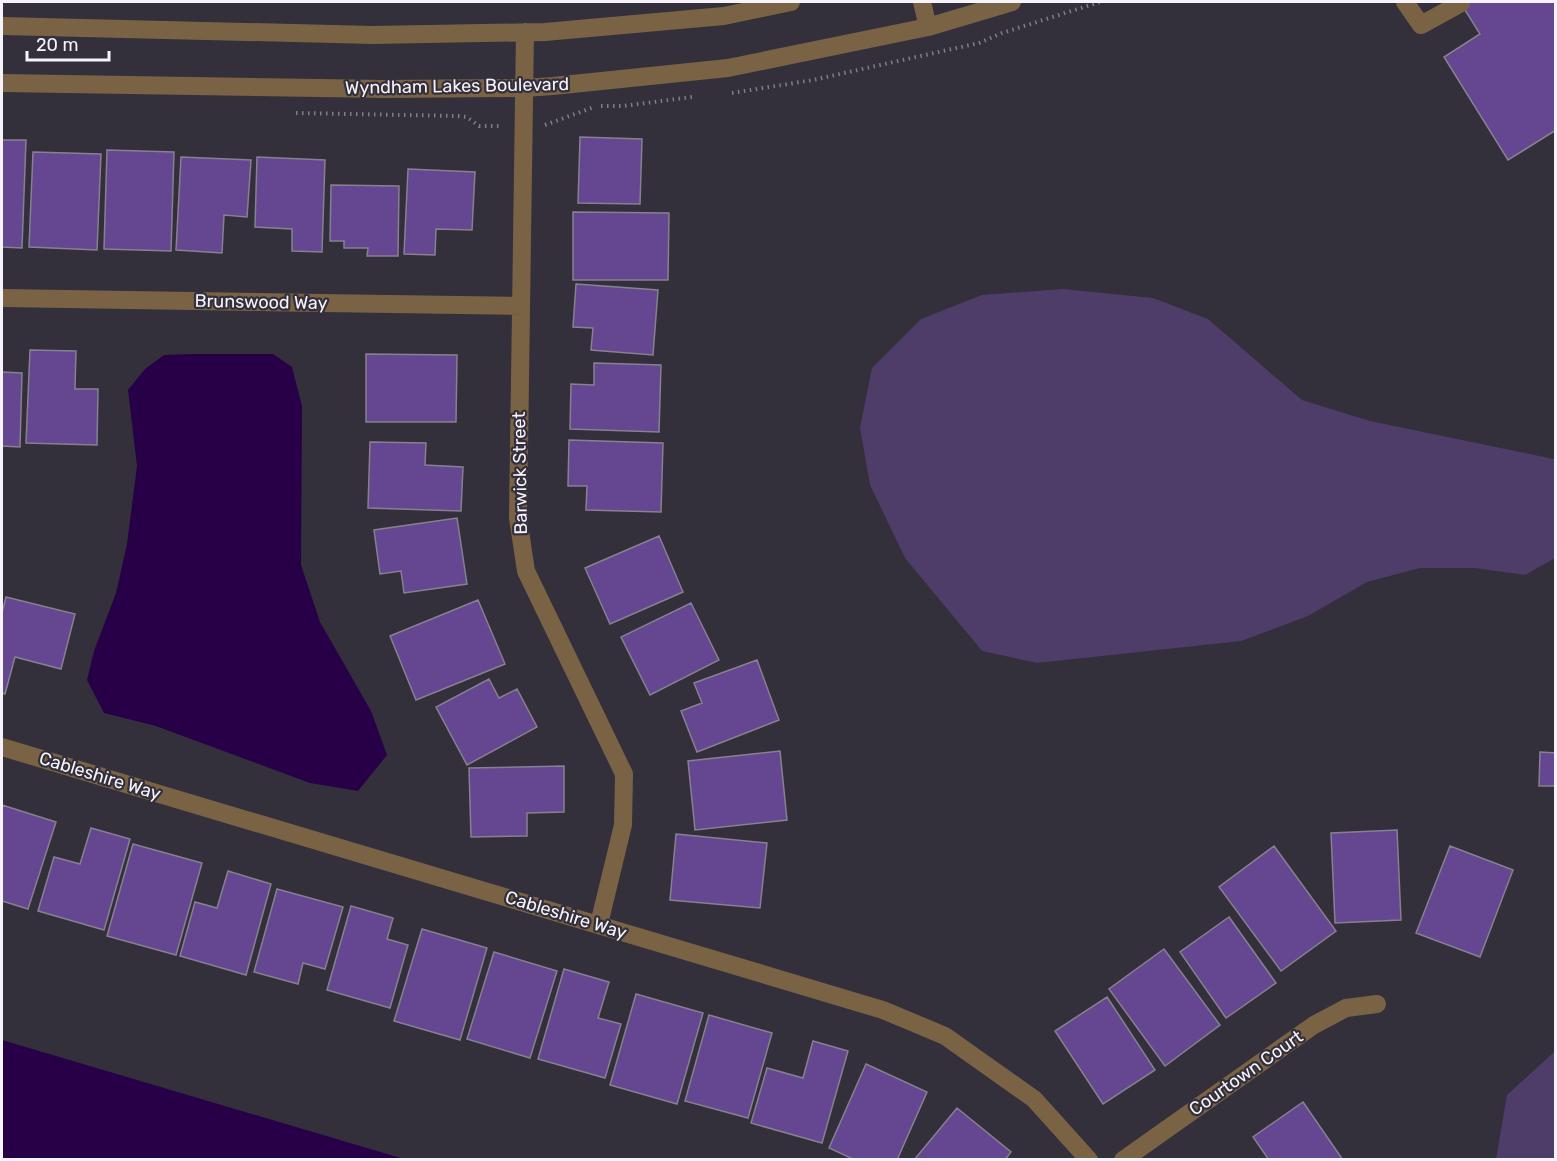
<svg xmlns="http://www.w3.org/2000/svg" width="1557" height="1161" font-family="Rubik,sans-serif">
	<rect width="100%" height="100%" fill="#332f3b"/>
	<path fill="#4e3c69" d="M1063,289L1153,298L1208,319L1302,400L1370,421L1554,459L1556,462L1555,558L1525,575L1474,568H1420L1367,582L1308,616L1241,641L1037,663L982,651L905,558L870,485L860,428L872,368L921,319L982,295Z
		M1555,1051V1159H1496L1507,1095Z"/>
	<path fill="#270048" d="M193,354H273L292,367L302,406L301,565L320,622L371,711L387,755L358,791L310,783L156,726L104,713L87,680L94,651L116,593L127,544L137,466L128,390L145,369L164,355Z
		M2,1040L404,1159H2Z"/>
	<path fill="#654690" stroke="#868190" stroke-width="1.5" d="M1460,2H1556V130L1508,160L1444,57L1480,34Z
		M580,137L642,139L640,204L578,203Z
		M2,140H26L22,248L2,247Z
		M107,150L174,152L171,251L104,249Z
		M33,152L101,154L97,250L29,247Z
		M181,157L251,160L247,217L224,215L222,253L176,250Z
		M257,157L325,160L322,252L292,251V229L255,227Z
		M408,169L475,172L472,230L436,229L435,255L404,254Z
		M331,185L399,186L398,256H367L368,248H344V241H330Z
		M573,212L669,213L668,280H573Z
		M576,284L658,290L653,355L591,350L593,328L573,327Z
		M30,350L76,351L75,389H98L97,445L26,443Z
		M366,354L457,355L456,422H366Z
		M594,363L661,365L659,432L570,429L571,384L594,385Z
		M2,372L22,373L20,447L2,446Z
		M569,440L663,443L661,512L586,510L587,486H568Z
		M370,442L426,443L425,465L463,467L461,511L368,508Z
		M457,518L467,584L404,593L401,571L380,574L374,530Z
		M659,536L683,592L610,624L585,568Z
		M6,597L75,614L61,669L15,657L5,694L2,693V613Z
		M478,600L505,664L416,700L390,636Z
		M691,603L719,660L650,695L621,637Z
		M757,660L779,720L697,752L681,711L702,703L694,683Z
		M489,679L499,698L517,689L537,727L467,765L436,707Z
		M780,751L787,820L695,830L688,761Z
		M1540,752L1556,753V786H1539Z
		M564,766V812L527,813V836L471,837L469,768Z
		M2,805L56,822L28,909L2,901Z
		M91,828L130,839L104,930L38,911L54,857L80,864Z
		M1397,830L1401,920L1335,923L1331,833Z
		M676,834L767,843L760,908L670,900Z
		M133,844L202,863L176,955L107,936Z
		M1274,846L1336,931L1281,971L1219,887Z
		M1450,846L1513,870L1480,957L1416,933Z
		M228,871L271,884L246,975L180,956L195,902L217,908Z
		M277,889L343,907L325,969L303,963L298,984L254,972Z
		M351,906L393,918L387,939L408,945L390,1008L327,990Z
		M1229,917L1276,983L1226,1018L1180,952Z
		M422,929L487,948L460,1040L394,1021Z
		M1164,949L1220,1025L1165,1066L1109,989Z
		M494,952L557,971L530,1058L467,1039Z
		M564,969L609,982L598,1018L621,1024L605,1078L538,1059Z
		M636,994L703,1013L677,1104L610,1085Z
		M1107,997L1155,1070L1103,1104L1055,1031Z
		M709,1015L772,1033L748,1118L685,1101Z
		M813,1041L848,1051L822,1143L751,1123L767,1068L803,1078Z
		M866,1064L927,1092L897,1160H855L829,1148Z
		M1303,1102L1343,1160H1269L1253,1137Z
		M957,1108L1011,1152L1005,1160H914Z"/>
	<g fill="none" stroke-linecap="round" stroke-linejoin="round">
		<path stroke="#817e88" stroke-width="4" stroke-dasharray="1.5 4.5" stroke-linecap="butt" d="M732,93L813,80L979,43L1002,33L1100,2
			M601,106H623L692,97
			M296,113L458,116L467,117L479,126H502
			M545,125L594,107"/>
		<path stroke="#796344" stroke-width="18" d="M922,2L928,27
			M1405,2L1421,25L1461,3
			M2,26L373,35L545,32L724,16L791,2
			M525,32L518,518L526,571L624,774L623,825L599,924
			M2,83L383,89L524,88L553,86L728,68L928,27L1012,2
			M2,298L520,306
			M2,747L883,1010L945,1036L1034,1099L1089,1160
			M1123,1160L1314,1025L1346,1008L1377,1004"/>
	</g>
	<g text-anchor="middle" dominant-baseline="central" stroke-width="4.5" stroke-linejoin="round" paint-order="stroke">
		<g font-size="18" fill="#f6f3fb" stroke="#332f3b">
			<text transform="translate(457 86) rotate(-1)">Wyndham Lakes Boulevard</text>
			<text transform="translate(261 302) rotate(1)">Brunswood Way</text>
			<text transform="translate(520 473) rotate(-91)">Barwick Street</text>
			<text transform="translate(100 776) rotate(17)">Cableshire Way</text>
			<text transform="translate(566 915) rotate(17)">Cableshire Way</text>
			<text transform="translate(1246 1073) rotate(-35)">Courtown Court</text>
		</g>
	</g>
	<rect width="1557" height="1161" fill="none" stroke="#f6f3fb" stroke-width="6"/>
	<path d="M27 51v9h82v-9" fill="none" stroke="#f6f3fb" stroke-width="3"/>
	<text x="36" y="51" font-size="18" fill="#f6f3fb" stroke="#332f3b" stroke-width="4.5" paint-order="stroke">20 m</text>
</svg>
